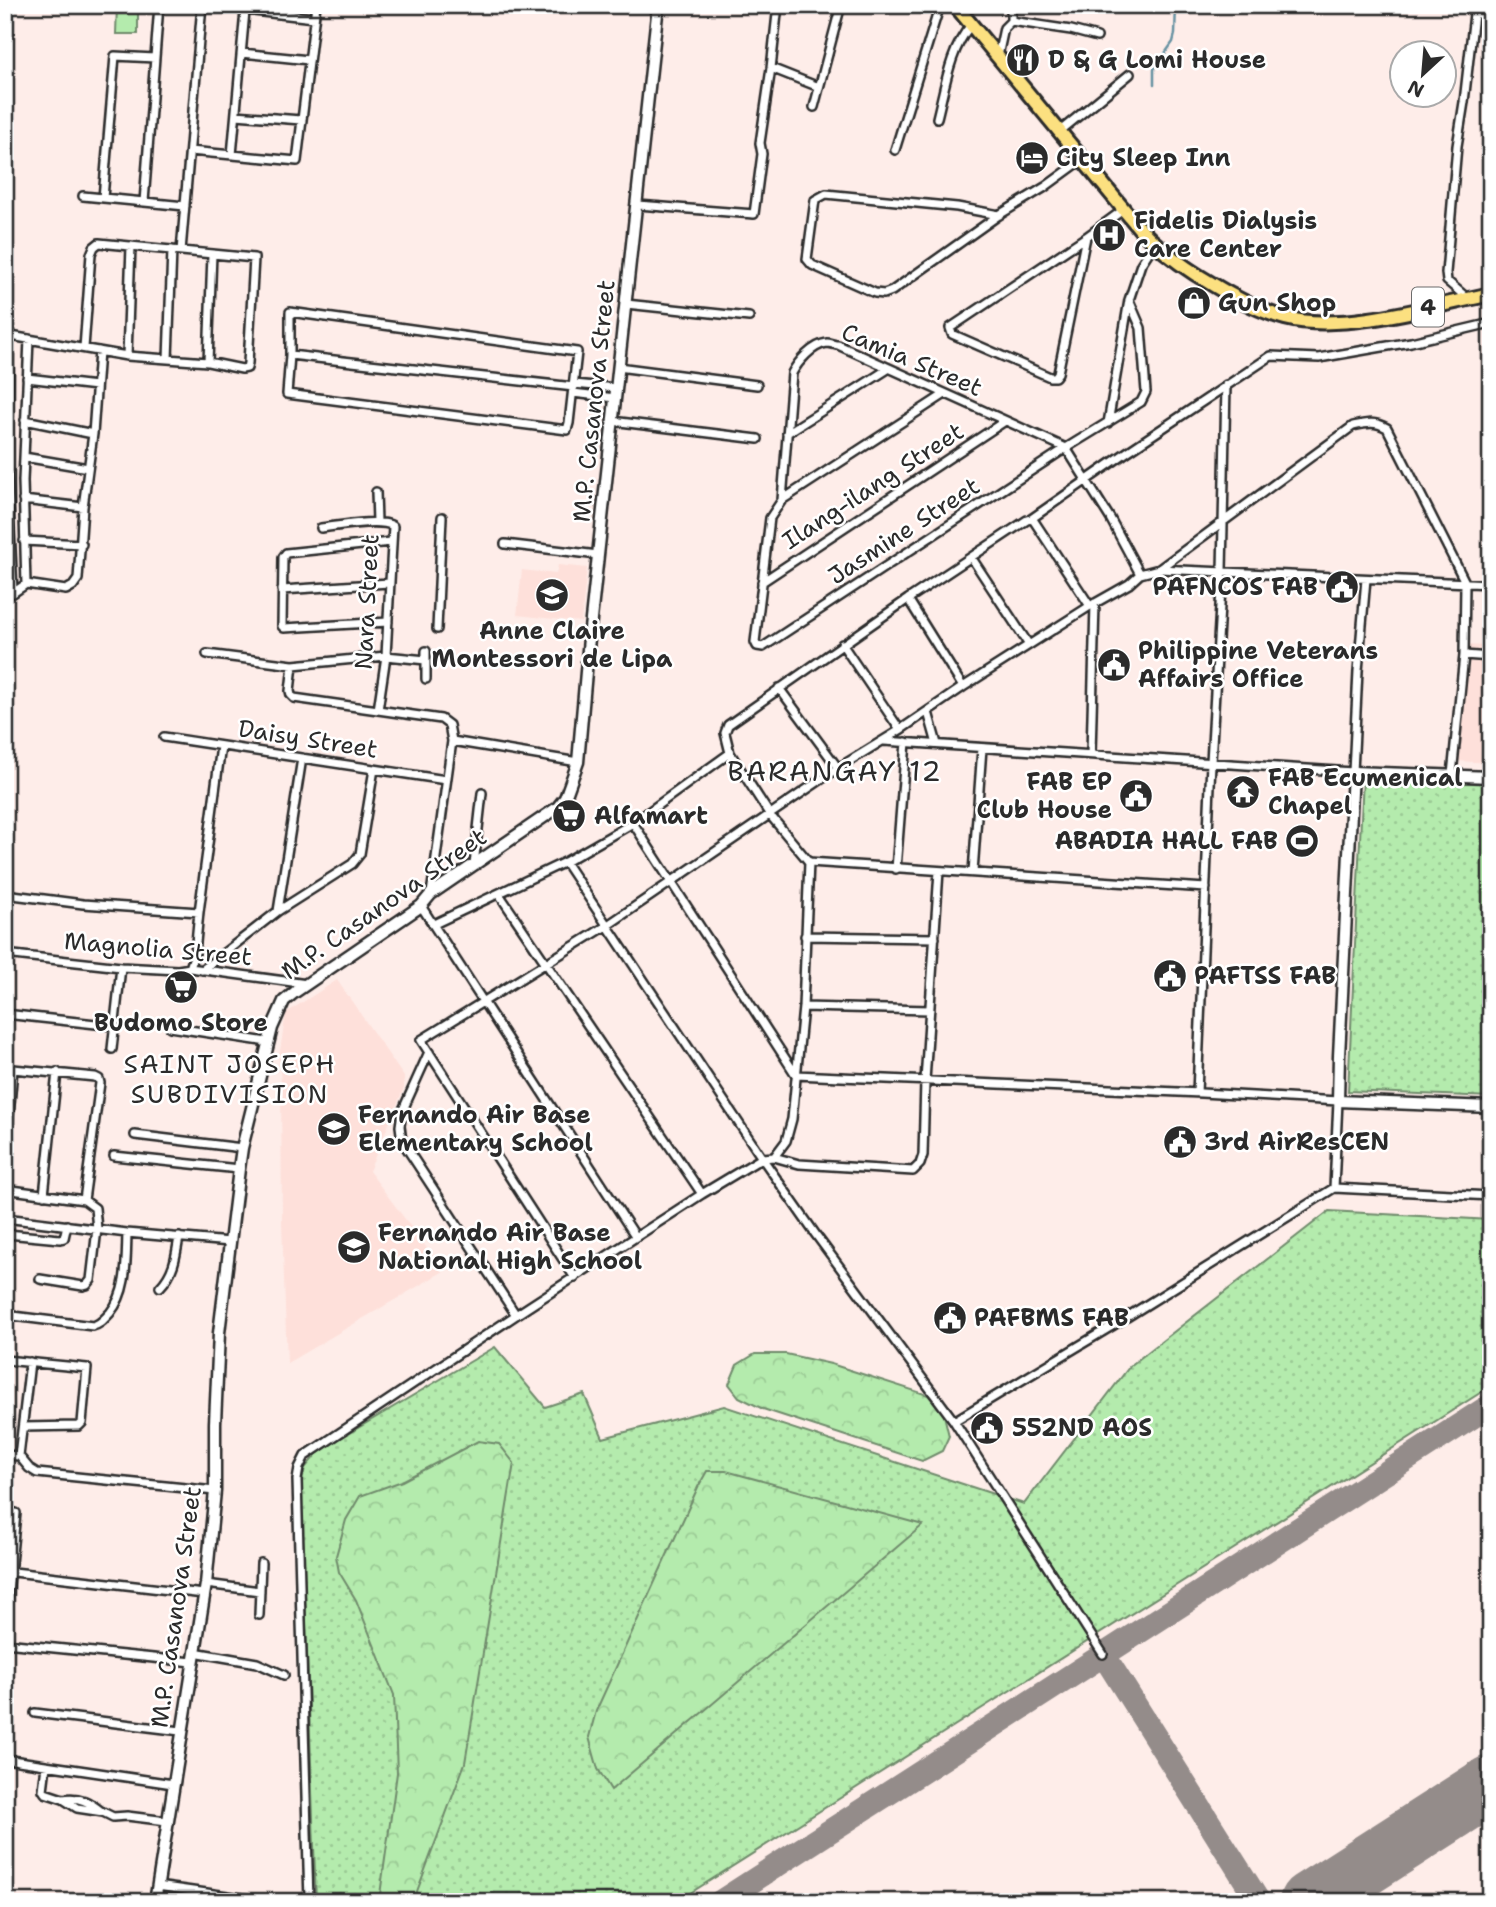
<svg xmlns="http://www.w3.org/2000/svg" width="1496" height="1907" font-family="'Shantell Sans',sans-serif">
	<defs>
		<pattern id="grass-dots" width="8" height="8" patternUnits="userSpaceOnUse" patternTransform="scale(1.75)"><rect width="8" height="8" fill="#b4ebad"/><path d="M2 2h.1M6 6h.1" fill="none" stroke="#9bca95" stroke-width="1.8" stroke-linecap="round"/></pattern>
		<pattern id="forest-crowns" width="20" height="18" patternUnits="userSpaceOnUse" patternTransform="scale(1.75)"><rect width="20" height="18" fill="#b4ebad"/><path d="M2 6a3 3 0 1 1 6 0M12 15a3 3 0 1 1 6 0" fill="none" stroke="#9bca95"/></pattern>
	</defs>
	<rect width="100%" height="100%" fill="#feede9"/>
	<filter id="ink" filterUnits="userSpaceOnUse"><feTurbulence type="fractalNoise" baseFrequency=".0143" numOctaves="2"/><feDisplacementMap in="SourceGraphic" scale="14" xChannelSelector="R" yChannelSelector="G"/><feConvolveMatrix kernelMatrix="1 2 1 2 8 2 1 2 1" color-interpolation-filters="sRGB"/></filter>
	<g filter="url(#ink)">
		<path fill="#fee0da" d="M558,565L587,568L581,622L517,615L522,570L556,574Z
			M1465,645L1491,646V763L1457,761Z
			M337,980L404,1077V1088L369,1171L444,1271L287,1363L282,1223L281,1083L279,1057L286,1013Z"/>
		<path fill="url(#grass-dots)" stroke="#708b6c" stroke-width="2" d="M1363,777L1491,784V1097L1348,1091Z
			M1329,1211L1491,1220V1386L676,1902H316L301,1484L305,1468L319,1451L495,1347L545,1407L584,1394L603,1438L724,1406L1024,1504L1130,1366Z"/>
		<path fill="url(#forest-crowns)" stroke="#708b6c" stroke-width="2" d="M755,1354H786L831,1364L928,1395L943,1411L949,1436L942,1451L922,1461L763,1409L739,1397L729,1384L737,1365Z
			M478,1441L499,1444L514,1463L465,1763L413,1902H379L397,1773L394,1695L356,1600L339,1572L336,1556L346,1520L360,1496L402,1481Z
			M707,1471H726L923,1525L611,1790L598,1769L589,1737L596,1711L698,1487Z"/>
		<path fill="#b4ebad" stroke="#708b6c" stroke-width="2" d="M117,5H138V34H116Z"/>
		<g fill="none" stroke-linecap="round" stroke-linejoin="round">
			<path stroke="#6892a2" stroke-width="2.5" d="M1154,84V69L1173,42L1175,34L1176,5"/>
			<path stroke="#948c8a" stroke-width="24" d="M1103,1654L1259,1902
				M720,1902L1491,1405"/>
			<path stroke="#948c8a" stroke-width="60" d="M1309,1902L1491,1785"/>
			<g stroke="#2b2b2b" stroke-width="12">
				<path id="minor" d="M202,5L314,18
					M1474,14H1491
					M1011,21V5
					M242,53L309,60
					M998,56L1004,28L1011,21L1071,30L1097,37
					M771,68L819,87
					M814,107L841,5
					M236,115L301,120
					M937,118C945,87 950,49 971,25
					M1059,132L1130,74
					M895,150L940,5
					M190,151L297,161L316,5
					M232,155L245,11
					M83,196L185,206
					M103,198L115,56L155,58
					M144,202L159,5
					M638,205L754,214L762,154L760,143L771,68L778,5
					M999,215L957,207L826,194L815,200L807,259L812,265L875,293L884,294L892,291L999,215L1045,187L1082,160
					M1086,237L1058,373L1055,377H1050L952,334L950,328L1086,237L1123,210
					M181,251L202,5
					M1467,298L1447,281L1446,273L1457,146L1464,102L1475,5
					M626,304L749,317
					M290,312L577,352L569,423L567,430L287,394L290,355Z
					M5,335L127,356L208,362L242,369L247,368L248,363L254,258L99,243L94,247L91,254L84,348
					M9,336L7,463L13,593
					M290,355L574,387
					M127,356L131,246
					M168,359L172,250
					M208,362L212,254
					M618,367L757,385
					M27,378L96,386
					M574,384L616,388
					M573,393L615,398
					M945,394L782,500L770,518L755,642L757,646L763,647L1066,448L1141,402L1146,392L1141,328L1129,300
					M25,420L93,434
					M612,421L758,439
					M1108,423L1129,300L1141,264L1154,244
					M787,433L888,369
					M1066,448L1110,518L1140,574
					M24,457L88,468
					M376,492L377,522
					M23,500L83,507
					M782,500L792,373C798,362 812,345 827,343C831,343 834,345 838,345L1066,448
					M1031,519L1127,452L1271,356L1319,358L1411,342L1491,323
					M321,528C338,526 380,518 393,526L386,656L378,710
					M24,541L82,544
					M505,544L598,555
					M971,557L1029,645
					M1159,569L1353,426C1367,423 1375,421 1387,428L1465,582L1464,655L1452,775
					M762,582L1005,421
					M26,584L23,481L29,339
					M282,590L389,583
					M5,595L13,593L26,584L66,590L73,586L78,579L83,507L93,434L99,351
					M908,599L963,687
					M1090,606L1034,521L1031,519L1027,520L908,599L728,725L725,733L730,753L770,815L809,862L1206,888
					M388,622L284,628L282,626L283,557L286,553L391,542
					M437,629L442,517
					M842,644L900,730
					M207,654L293,665L386,656L426,660
					M1464,655L1491,657
					M293,665L290,691L291,695L294,698L441,719L449,725L452,741L431,894
					M426,679V651
					M779,688L838,768
					M928,712L937,744
					M164,737L446,780
					M452,741L578,762
					M884,741L1353,772L1358,671L1366,579
					M1091,754L1095,603
					M633,823L796,1075L1201,1093L1338,1101L1334,1188
					M565,862L762,1158L816,1235L954,1421L1103,1654
					M474,865L482,793
					M896,869L906,742
					M973,872L982,748
					M5,894L83,904L199,912
					M499,894L702,1194
					M421,906L636,1237
					M278,911L302,758
					M434,924L565,862L633,823L730,753
					M805,936L935,938
					M5,954L121,967L178,970L190,968L307,984
					M190,968L195,953L199,912L221,746
					M202,970L278,911L352,864L360,854L374,769
					M803,1007L930,1010
					M5,1014L114,1026
					M170,1027L267,1042
					M112,1049L121,967
					M429,1052L402,1112L400,1126L402,1141L516,1315
					M1197,1093L1211,762L1222,571L1226,385
					M135,1135L242,1148
					M114,1156L239,1169
					M774,1157L799,1164L913,1171L920,1164L923,1155L925,1081L939,871
					M5,1163L13,1069L95,1077L99,1079L100,1083L84,1200
					M5,1189L84,1200L95,1208L97,1229L91,1280L87,1285L83,1286L40,1279
					M44,1195L57,1072
					M5,1218L127,1233L230,1242
					M7,1234L60,1239L64,1238L67,1225
					M575,1278L421,1040L608,925L838,768L900,730L963,687L1090,606L1129,584L1140,574L1159,569L1491,584
					M160,1287C174,1273 176,1256 179,1237
					M5,1315L93,1326C101,1324 104,1319 110,1313C128,1291 126,1260 127,1233
					M5,1360L87,1368L82,1423L79,1426L23,1427
					M954,1421L1127,1317L1334,1188L1491,1196
					M5,1455L19,1456L29,1468L37,1473L215,1491
					M19,1456L30,1362
					M5,1512L16,1513L5,1625
					M5,1571L204,1594
					M206,1584L260,1591
					M259,1615L261,1563
					M5,1643L193,1662
					M194,1652L257,1663L284,1675
					M35,1713L181,1731
					M5,1759L173,1784
					M46,1766L43,1790L45,1793L63,1799L77,1808L103,1812L113,1817L127,1816L167,1821
					M63,1799C80,1796 89,1802 102,1812
					M157,1886L270,1902
					M309,1902L297,1480L299,1468L305,1456L516,1315L702,1194L762,1158L774,1157L786,1141L792,1119L803,1007L809,862"/>
			</g>
			<g stroke="#2b2b2b" stroke-width="15">
				<path id="tertiary" d="M1491,777L1353,772L1339,1056L1338,1101L1491,1107
					M155,1902L206,1584L215,1491V1423L219,1333L239,1169L242,1148L272,1028L284,1001L295,992L421,906L431,894L557,808L565,798L578,762L589,638L658,5"/>
			</g>
			<g stroke="#2b2b2b" stroke-width="18">
				<path id="trunk" d="M955,5L1140,229C1161,251 1186,269 1212,284C1235,298 1259,311 1285,318C1341,333 1433,306 1491,294"/>
			</g>
			<use href="#minor" stroke="#fff" stroke-width="7"/>
			<use href="#tertiary" stroke="#fff" stroke-width="10"/>
			<use href="#trunk" stroke="#fce080" stroke-width="12"/>
		</g>
	</g>
	<defs>
		<g id="restaurant-disc" transform="scale(1.75)"><circle r="9.5" fill="#2b2b2b" stroke="#fff"/><path d="M-5-6h1v4h1v-4h1v4h1v-4h1v5L-1.5 .5V6h-2V.5L-5-1ZM5-6V6H3V1.5H1.5Q1.5-4 5-6Z" fill="#fff"/></g>
		<g id="hotel-disc" transform="scale(1.75)"><circle r="9.5" fill="#2b2b2b" stroke="#fff"/><path d="M-6-4.5h1.5V1H6V5H4.5V3h-9V5H-6ZM-4 0a1.8 1.8 0 1 1 3.6 0ZM.5 0V-2.5h3Q6-2.5 6 0Z" fill="#fff"/></g>
		<g id="hospital-disc" transform="scale(1.75)"><circle r="9.5" fill="#2b2b2b" stroke="#fff"/><path d="M-5-5h3v3.5h4V-5h3V5h-3V1.5h-4V5h-3Z" fill="#fff"/></g>
		<g id="shop-disc" transform="scale(1.75)"><circle r="9.5" fill="#2b2b2b" stroke="#fff"/><path d="M-5-2.5h2.3a2.7 3.5 0 0 1 5.4 0H5L5.5 6h-11ZM-1.5-2.5h3a1.5 2.3 0 0 0-3 0Z" fill="#fff"/></g>
		<g id="civic-disc" transform="scale(1.75)"><circle r="9.5" fill="#2b2b2b" stroke="#fff"/><path d="M-.6-6.5H3V-4.5H.6V-3L4-1V1h2V6H-6V1h2V-1L-.6-3ZM-1.2 2.5V6h2.4V2.5Z" fill="#fff"/></g>
		<g id="school-disc" transform="scale(1.75)"><circle r="9.5" fill="#2b2b2b" stroke="#fff"/><path d="M0-5L7-2L0 1L-7-2ZM-4 1L0 2.5L4 1V4Q0 6-4 4Z" fill="#fff"/></g>
		<g id="temple-disc" transform="scale(1.75)"><circle r="9.5" fill="#2b2b2b" stroke="#fff"/><path d="M0-6L5-2H3V0L6.5 2.5H4V6H1.5V3h-3V6H-4V2.5H-6.5L-3 0V-2H-5Z" fill="#fff"/></g>
		<g id="supermarket-disc" transform="scale(1.75)"><circle r="9.5" fill="#2b2b2b" stroke="#fff"/><path d="M-6-5.5h2.5l.6 2H6L4.5 2H-2.5L-4.4-4H-6ZM-1.5 3.2a1.3 1.3 0 1 0 .1 0ZM3 3.2a1.3 1.3 0 1 0 .1 0Z" fill="#fff"/></g>
		<g id="stadium-disc" transform="scale(1.75)"><circle r="9.5" fill="#2b2b2b" stroke="#fff"/><path d="M0-5a6.5 5 0 1 0 0 10a6.5 5 0 1 0 0-10ZM-3.5-1.8h7v3.6h-7Z" fill="#fff"/></g>
	</defs>
	<g fill-rule="evenodd">
		<use href="#restaurant-disc" x="1023" y="60"/>
		<use href="#hotel-disc" x="1032" y="158"/>
		<use href="#hospital-disc" x="1109" y="235"/>
		<use href="#shop-disc" x="1194" y="303"/>
		<use href="#civic-disc" x="1342" y="587"/>
		<use href="#school-disc" x="552" y="595"/>
		<use href="#civic-disc" x="1114" y="665"/>
		<use href="#temple-disc" x="1243" y="792"/>
		<use href="#civic-disc" x="1136" y="796"/>
		<use href="#supermarket-disc" x="569" y="816"/>
		<use href="#stadium-disc" x="1302" y="841"/>
		<use href="#civic-disc" x="1170" y="976"/>
		<use href="#supermarket-disc" x="181" y="987"/>
		<use href="#school-disc" x="334" y="1129"/>
		<use href="#civic-disc" x="1180" y="1142"/>
		<use href="#school-disc" x="354" y="1247"/>
		<use href="#civic-disc" x="950" y="1318"/>
		<use href="#civic-disc" x="987" y="1428"/>
	</g>
	<g text-anchor="middle" dominant-baseline="central" stroke-width="5" stroke-linejoin="round" paint-order="stroke">
		<rect fill="#fff" stroke="#6b6b6b" stroke-width="2" x="1412" y="287.5" width="32" height="39" rx="5"/>
		<g font-size="23" font-weight="bold" fill="#2b2b2b">
			<text x="1428" y="307">4</text>
		</g>
		<g font-size="24" font-weight="bold" fill="#2b2b2b" stroke="#fff" text-anchor="start">
			<text x="1048" y="60">D &amp; G Lomi House</text>
			<text x="1056" y="158">City Sleep Inn</text>
			<text x="1134" y="221">Fidelis Dialysis<tspan x="1134" dy="28">Care Center</tspan></text>
			<text x="1218" y="303">Gun Shop</text>
			<text x="1318" y="587" text-anchor="end">PAFNCOS FAB</text>
			<text x="552" y="631" text-anchor="middle">Anne Claire<tspan x="552" dy="28">Montessori de Lipa</tspan></text>
			<text x="1138" y="651">Philippine Veterans<tspan x="1138" dy="28">Affairs Office</tspan></text>
			<text x="1268" y="778">FAB Ecumenical<tspan x="1268" dy="28">Chapel</tspan></text>
			<text x="1112" y="782" text-anchor="end">FAB EP<tspan x="1112" dy="28">Club House</tspan></text>
			<text x="594" y="816">Alfamart</text>
			<text x="1278" y="841" text-anchor="end">ABADIA HALL FAB</text>
			<text x="1194" y="976">PAFTSS FAB</text>
			<text x="181" y="1023" text-anchor="middle">Budomo Store</text>
			<text x="358" y="1115">Fernando Air Base<tspan x="358" dy="28">Elementary School</tspan></text>
			<text x="1204" y="1142">3rd AirResCEN</text>
			<text x="378" y="1233">Fernando Air Base<tspan x="378" dy="28">National High School</tspan></text>
			<text x="974" y="1318">PAFBMS FAB</text>
			<text x="1012" y="1428">552ND AOS</text>
		</g>
		<g font-size="24" fill="#2b2b2b" stroke="#fff">
			<text transform="translate(912 360) rotate(23)">Camia Street</text>
			<text transform="translate(594 401) rotate(-84)">M.P. Casanova Street</text>
			<text transform="translate(873 486) rotate(-33)">Ilang-ilang Street</text>
			<text transform="translate(904 531) rotate(-33)">Jasmine Street</text>
			<text transform="translate(367 602) rotate(-87)">Nara Street</text>
			<text transform="translate(308 739) rotate(9)">Daisy Street</text>
			<text transform="translate(384 904) rotate(-35)">M.P. Casanova Street</text>
			<text transform="translate(158 949) rotate(5)">Magnolia Street</text>
			<text transform="translate(176 1607) rotate(-82)">M.P. Casanova Street</text>
		</g>
		<g font-size="26" letter-spacing="2" fill="#2b2b2b" stroke="#fff">
			<text x="230" y="1063">SAINT JOSEPH<tspan x="230" dy="30">SUBDIVISION</tspan></text>
		</g>
		<g font-size="28" letter-spacing="2" fill="#2b2b2b" stroke="#fff">
			<text x="835" y="771">BARANGAY 12</text>
		</g>
	</g>
	<rect width="1496" height="1907" fill="none" stroke="#fff" stroke-width="28"/>
	<rect x="14" y="14" width="1468" height="1879" fill="none" stroke="#2b2b2b" stroke-width="2.5" filter="url(#ink)"/>
	<g transform="translate(1423 74) rotate(206)"><circle r="33" fill="#ffffff" stroke="#aaaaaa" stroke-width="2"/>
	<path d="M0-5L12 26L0 18L-12 26Z" fill="#2b2b2b"/>
	<text y="-10" font-size="19" font-weight="bold" text-anchor="middle" fill="#2b2b2b">N</text>
	</g>
</svg>
